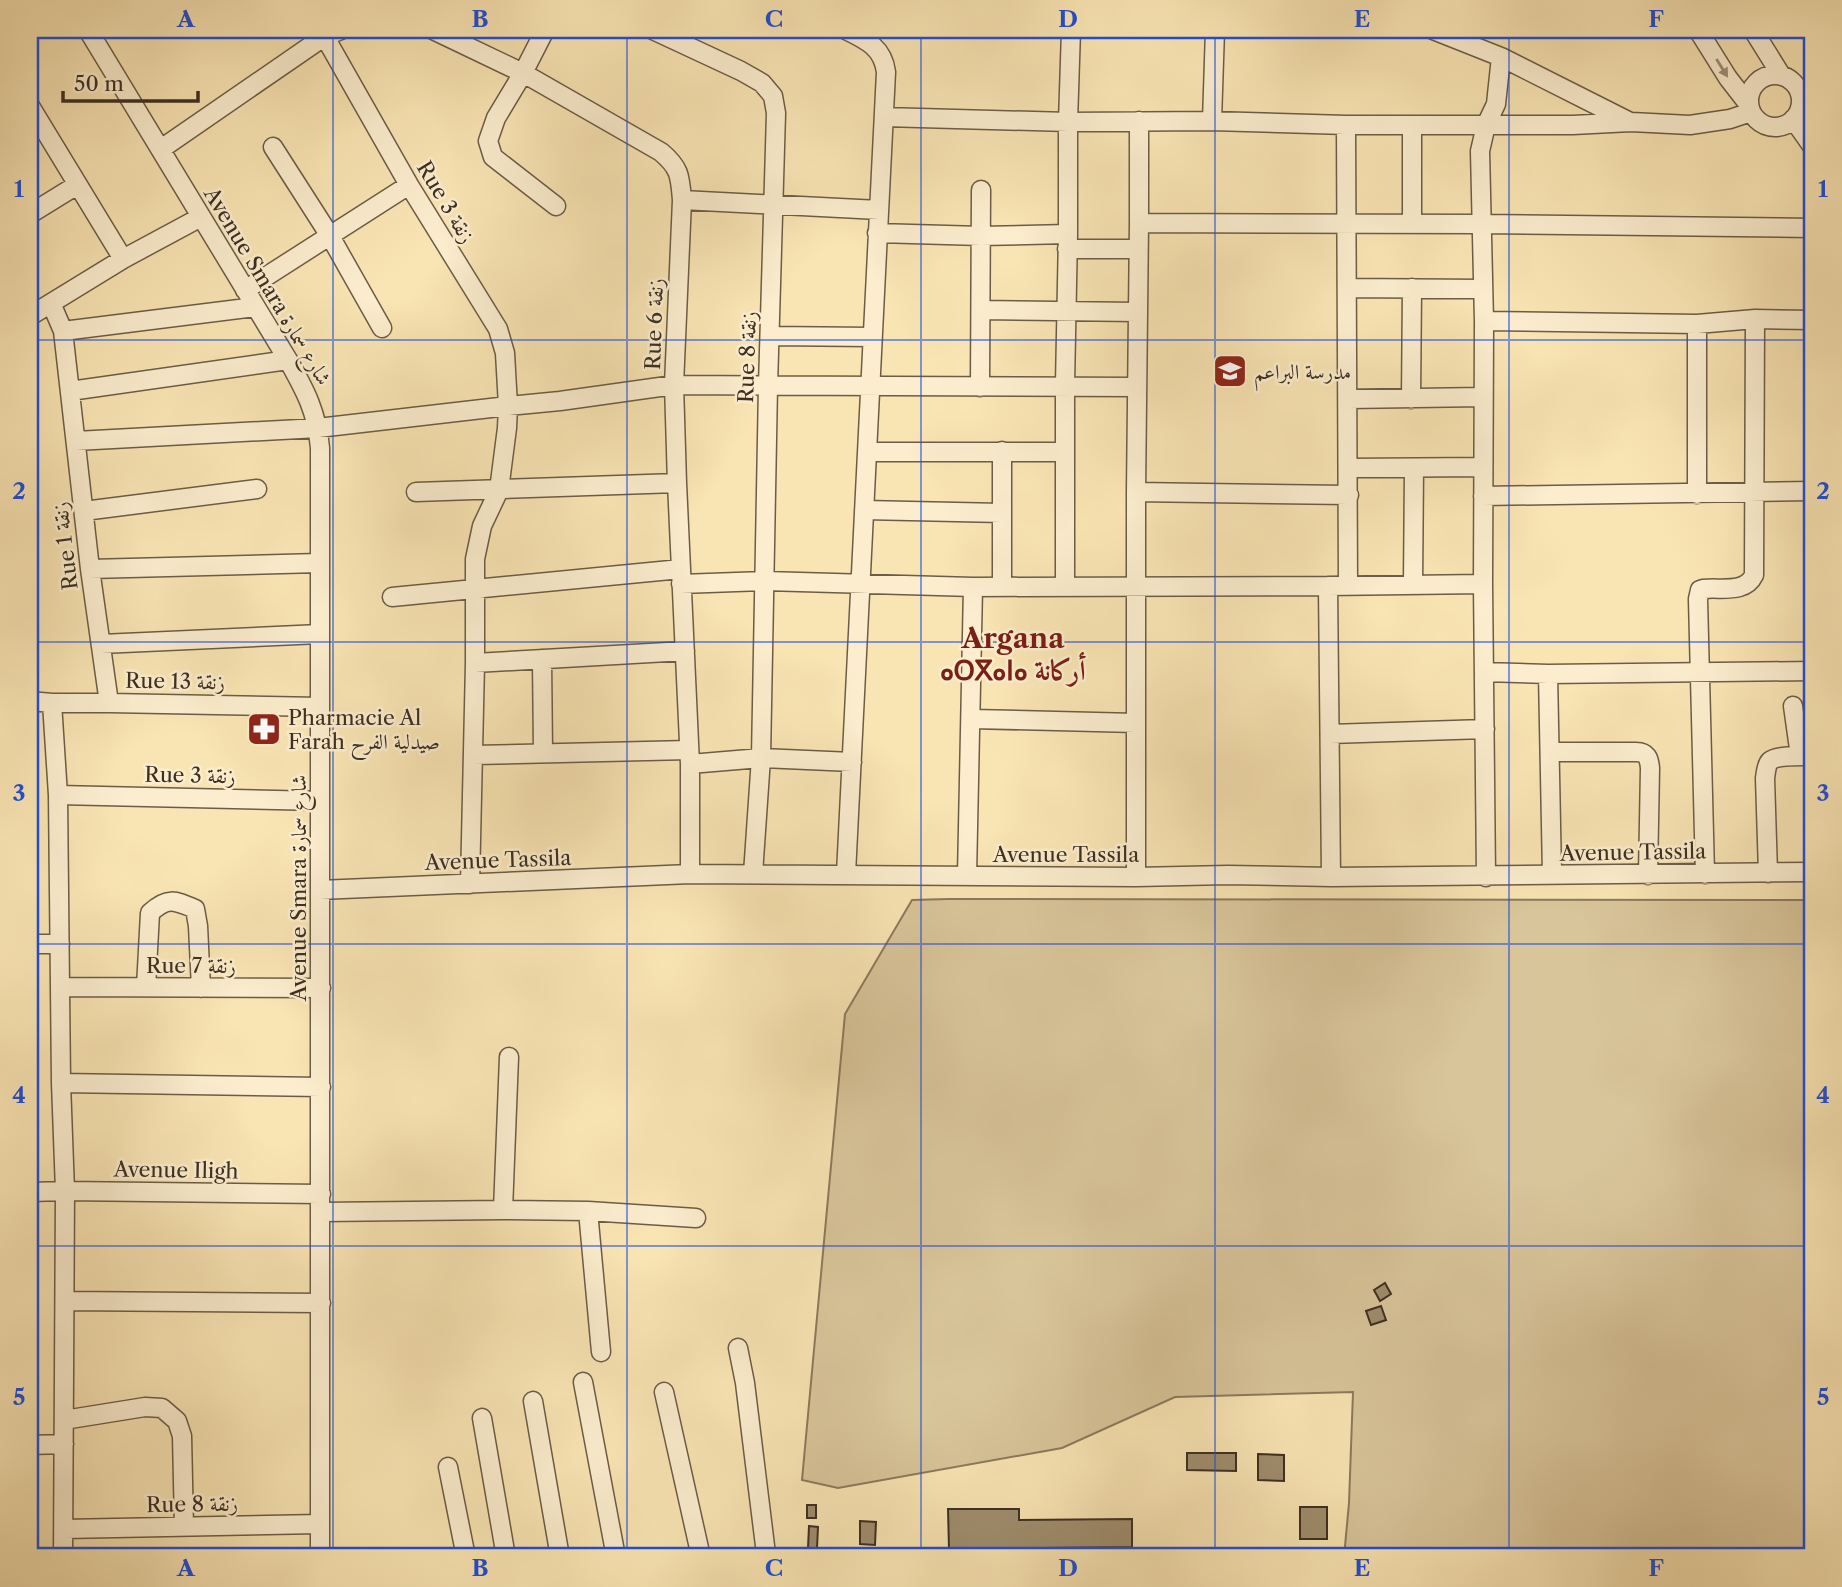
<svg xmlns="http://www.w3.org/2000/svg" width="1842" height="1587" font-family="'Libre Caslon Text',Amiri,'Noto Sans Tifinagh',serif">
	<rect width="100%" height="100%" fill="#f9e4b3"/>
	<filter id="stains"><feTurbulence type="fractalNoise" baseFrequency=".00286" numOctaves="4"/><feColorMatrix values="0 0 0 0 .2 0 0 0 0 .09 0 0 0 0 .02 0 0 0 .5 -.17"/></filter>
	<radialGradient id="worn" r=".72"><stop offset=".6" stop-color="#630" stop-opacity="0"/><stop offset="1" stop-color="#630" stop-opacity=".3"/></radialGradient>
	<path fill="#d9c59a" stroke="#8b7a5e" stroke-width="2" d="M948,899L1812,900V1557H1344L1349,1503L1353,1392L1175,1397L1062,1448L838,1488L802,1480L845,1014L912,900Z"/>
	<path fill="#9f8d6d" stroke="#3d2f22" stroke-width="2" d="M1385,1283L1391,1294L1380,1301L1374,1290Z
		M1381,1306L1386,1320L1371,1325L1366,1311Z
		M1187,1453H1236V1471L1187,1470Z
		M1258,1454L1284,1455V1481L1258,1480Z
		M807,1505H816V1518H807Z
		M1300,1507H1327V1539H1300Z
		M948,1509H1019V1520L1132,1519V1547L949,1549Z
		M860,1521L876,1522L875,1545L860,1544Z
		M809,1526L818,1527L817,1548H808Z
		M1019,1554V1557H950V1555Z"/>
	<g fill="none" stroke-linecap="round" stroke-linejoin="round">
		<g stroke="#6c5c46" stroke-width="21">
			<path id="minor" d="M88,30L288,360C305,390 317,412 320,448V1557
				M321,30L409,185L498,329L505,353L508,406L507,428L499,490L482,526L475,559V663L470,884
				M433,30L523,73L661,152C680,168 680,176 682,200L674,385L677,483L690,764V874
				M545,30L523,73L496,118L488,141L493,157L556,206
				M653,30L741,71L762,83L773,96L776,113L768,386L761,758L753,874
				M846,30C867,40 883,48 886,72L846,874
				M1433,30L1501,57L1628,121
				M1698,30L1728,78L1749,105
				M1753,30L1781,75
				M1749 101a26 26 0 1 1 52 0a26 26 0 1 1-52 0Z
				M30,106L123,259
				M884,117L1068,122L1212,121L1346,125H1573L1631,122L1690,125L1730,119L1751,112
				M1793,119L1812,146
				M1212,121L1215,30
				M1346,125L1348,585
				M273,147L330,236L382,328
				M161,149L325,36L341,30
				M682,200L879,210
				M30,214L77,185
				M1139,223L1482,224L1812,228
				M1412,224V125
				M877,233L981,236L1068,234
				M1067,249H1138
				M1347,288L1483,289
				M245,290L409,185
				M51,303L63,331L90,569L109,703
				M981,310L1137,312
				M30,316L123,259L201,217
				M1484,321L1697,324L1755,319L1812,320
				M63,331L255,307
				M770,336L872,337
				M980,387L981,190
				M70,391L288,360
				M1348,399L1483,397
				M1411,399L1412,288
				M76,441L318,428L508,406L560,401L674,385L1136,387
				M1002,451V587
				M867,452H1064
				M1348,468L1483,467
				M416,492L677,483
				M1136,492L1349,495
				M1697,494V324
				M1483,496L1812,491
				M864,510L1002,513
				M84,511L257,489
				M90,569L319,563
				M681,584L765,581L973,587L1328,586L1483,584
				M1413,584L1414,468
				M1328,586L1331,877
				M1065,587V385L1068,234V122L1071,30
				M392,597L681,569
				M101,644L320,634
				M542,659L543,753
				M475,663L685,651
				M1484,672L1548,674L1812,671
				M1548,674L1552,875
				M30,701L52,703H109L320,707
				M52,703L58,795L61,1083L65,1191L63,1557
				M1793,706L1800,756
				M972,719L1136,723
				M1330,734L1485,729
				M1550,752H1636C1647,752 1649,758 1650,768L1648,875
				M474,755L689,750
				M690,764L761,758L852,762
				M58,795L320,801
				M1768,873L1765,778C1766,773 1766,765 1770,761C1777,755 1803,756 1812,756
				M1705,874L1698,599L1700,590L1703,589C1721,587 1745,594 1754,575L1755,319
				M967,876L973,587
				M1136,877V492L1139,223V121
				M1486,877L1483,584L1484,321L1480,151L1486,125L1496,104L1501,57
				M320,890L690,874L1136,877L1228,875L1331,877L1812,872
				M30,944H60
				M60,987L321,988
				M146,987L150,913C167,897 174,900 195,909L198,926L201,988
				M61,1083L321,1087
				M30,1192L65,1191L321,1194
				M503,1210L509,1057
				M588,1211L601,1352
				M321,1212L503,1210L588,1211L696,1218
				M65,1301L321,1303
				M738,1348L745,1383L766,1554
				M583,1382L616,1557
				M664,1392L701,1557
				M533,1401L560,1557
				M482,1418L506,1557
				M64,1420L145,1407L162,1408L177,1421L182,1436L184,1527
				M30,1445L64,1444
				M448,1467L466,1557
				M64,1529L320,1524"/>
		</g>
		<use href="#minor" stroke="#fbedce" stroke-width="18"/>
	</g>
	<defs><path id="oneway-solid" d="M-6-.8H1V-3.2L6.5 0L1 3.2V.8H-6Z" transform="scale(1.75)"/></defs>
	<use fill="#9c8e78" href="#oneway-solid" transform="translate(1722 68) rotate(58)"/>
	<path fill="none" stroke="#1d4ed8" stroke-width="2" stroke-opacity="0.55" d="M333,30V1557M627,30V1557M921,30V1557M1215,30V1557M1509,30V1557M30,340H1812M30,642H1812M30,944H1812M30,1246H1812"/>
	<defs>
		<g id="school-square" transform="scale(1.75)"><rect x="-9" y="-9" width="18" height="18" rx="4" fill="#8f2418" stroke="#fbedce"/><path d="M0-5L7-2L0 1L-7-2ZM-4 1L0 2.5L4 1V4Q0 6-4 4Z" fill="#fff"/></g>
		<g id="pharmacy-square" transform="scale(1.75)"><rect x="-9" y="-9" width="18" height="18" rx="4" fill="#8f2418" stroke="#fbedce"/><path d="M-2-6h4v4h4v4h-4v4h-4v-4h-4v-4h4Z" fill="#fff"/></g>
	</defs>
	<g fill-rule="evenodd">
		<use href="#school-square" x="1230" y="371"/>
		<use href="#pharmacy-square" x="264" y="729"/>
	</g>
	<g text-anchor="middle" dominant-baseline="central" stroke-width="5" stroke-linejoin="round" paint-order="stroke">
		<g font-size="21" fill="#3d2f22" stroke="#fbedce">
			<text transform="translate(446 202) rotate(59)">Rue 3 زنقة</text>
			<text transform="translate(268 286) rotate(59)">Avenue Smara شارع سمارة</text>
			<text transform="translate(654 324) rotate(-88)">Rue 6 زنقة</text>
			<text transform="translate(747 357) rotate(-88)">Rue 8 زنقة</text>
			<text transform="translate(65 546) rotate(-97)">Rue 1 زنقة</text>
			<text transform="translate(175 681) rotate(1)">Rue 13 زنقة</text>
			<text transform="translate(190 775) rotate(1)">Rue 3 زنقة</text>
			<text transform="translate(1633 852) rotate(-1)">Avenue Tassila</text>
			<text x="1066" y="854">Avenue Tassila</text>
			<text transform="translate(498 860) rotate(-2)">Avenue Tassila</text>
			<text transform="translate(298 888) rotate(-90)">Avenue Smara شارع سمارة</text>
			<text x="191" y="965">Rue 7 زنقة</text>
			<text transform="translate(176 1170) rotate(1)">Avenue Iligh</text>
			<text transform="translate(192 1504) rotate(-1)">Rue 8 زنقة</text>
		</g>
		<g font-size="21" fill="#3d2f22" stroke="#fbedce" text-anchor="start">
			<text x="1254" y="371">مدرسة البراعم</text>
			<text x="288" y="717">Pharmacie Al<tspan x="288" dy="24">Farah صيدلية الفرح</tspan></text>
		</g>
		<g font-size="28" font-weight="bold" fill="#7a1f14" stroke="#fbedce">
			<text x="1013" y="638">Argana<tspan x="1013" dy="32">ⴰⵔⴳⴰⵏⴰ أركانة</tspan></text>
		</g>
	</g>
	<rect width="1842" height="1587" fill="none" stroke="#f9e4b3" stroke-width="77"/>
	<path d="M63 91v10h135v-10" fill="none" stroke="#3d2f22" stroke-width="3.5"/>
	<text x="74" y="91" font-size="21" fill="#3d2f22" stroke="#fbedce" stroke-width="5" paint-order="stroke">50 m</text>
	<rect x="38" y="38" width="1766" height="1510" fill="none" stroke="#1d4ed8" stroke-width="2.5"/>
	<g font-size="23" text-anchor="middle" font-weight="bold" fill="#1d4ed8">
		<text x="186" y="27">A</text>
		<text x="480" y="27">B</text>
		<text x="774" y="27">C</text>
		<text x="1068" y="27">D</text>
		<text x="1362" y="27">E</text>
		<text x="1656" y="27">F</text>
		<text x="19" y="197">1</text>
		<text x="1823" y="197">1</text>
		<text x="19" y="499">2</text>
		<text x="1823" y="499">2</text>
		<text x="19" y="801">3</text>
		<text x="1823" y="801">3</text>
		<text x="19" y="1103">4</text>
		<text x="1823" y="1103">4</text>
		<text x="19" y="1405">5</text>
		<text x="1823" y="1405">5</text>
		<text x="186" y="1576">A</text>
		<text x="480" y="1576">B</text>
		<text x="774" y="1576">C</text>
		<text x="1068" y="1576">D</text>
		<text x="1362" y="1576">E</text>
		<text x="1656" y="1576">F</text>
	</g>
	<rect width="100%" height="100%" filter="url(#stains)"/>
	<rect width="100%" height="100%" fill="url(#worn)"/>
</svg>
